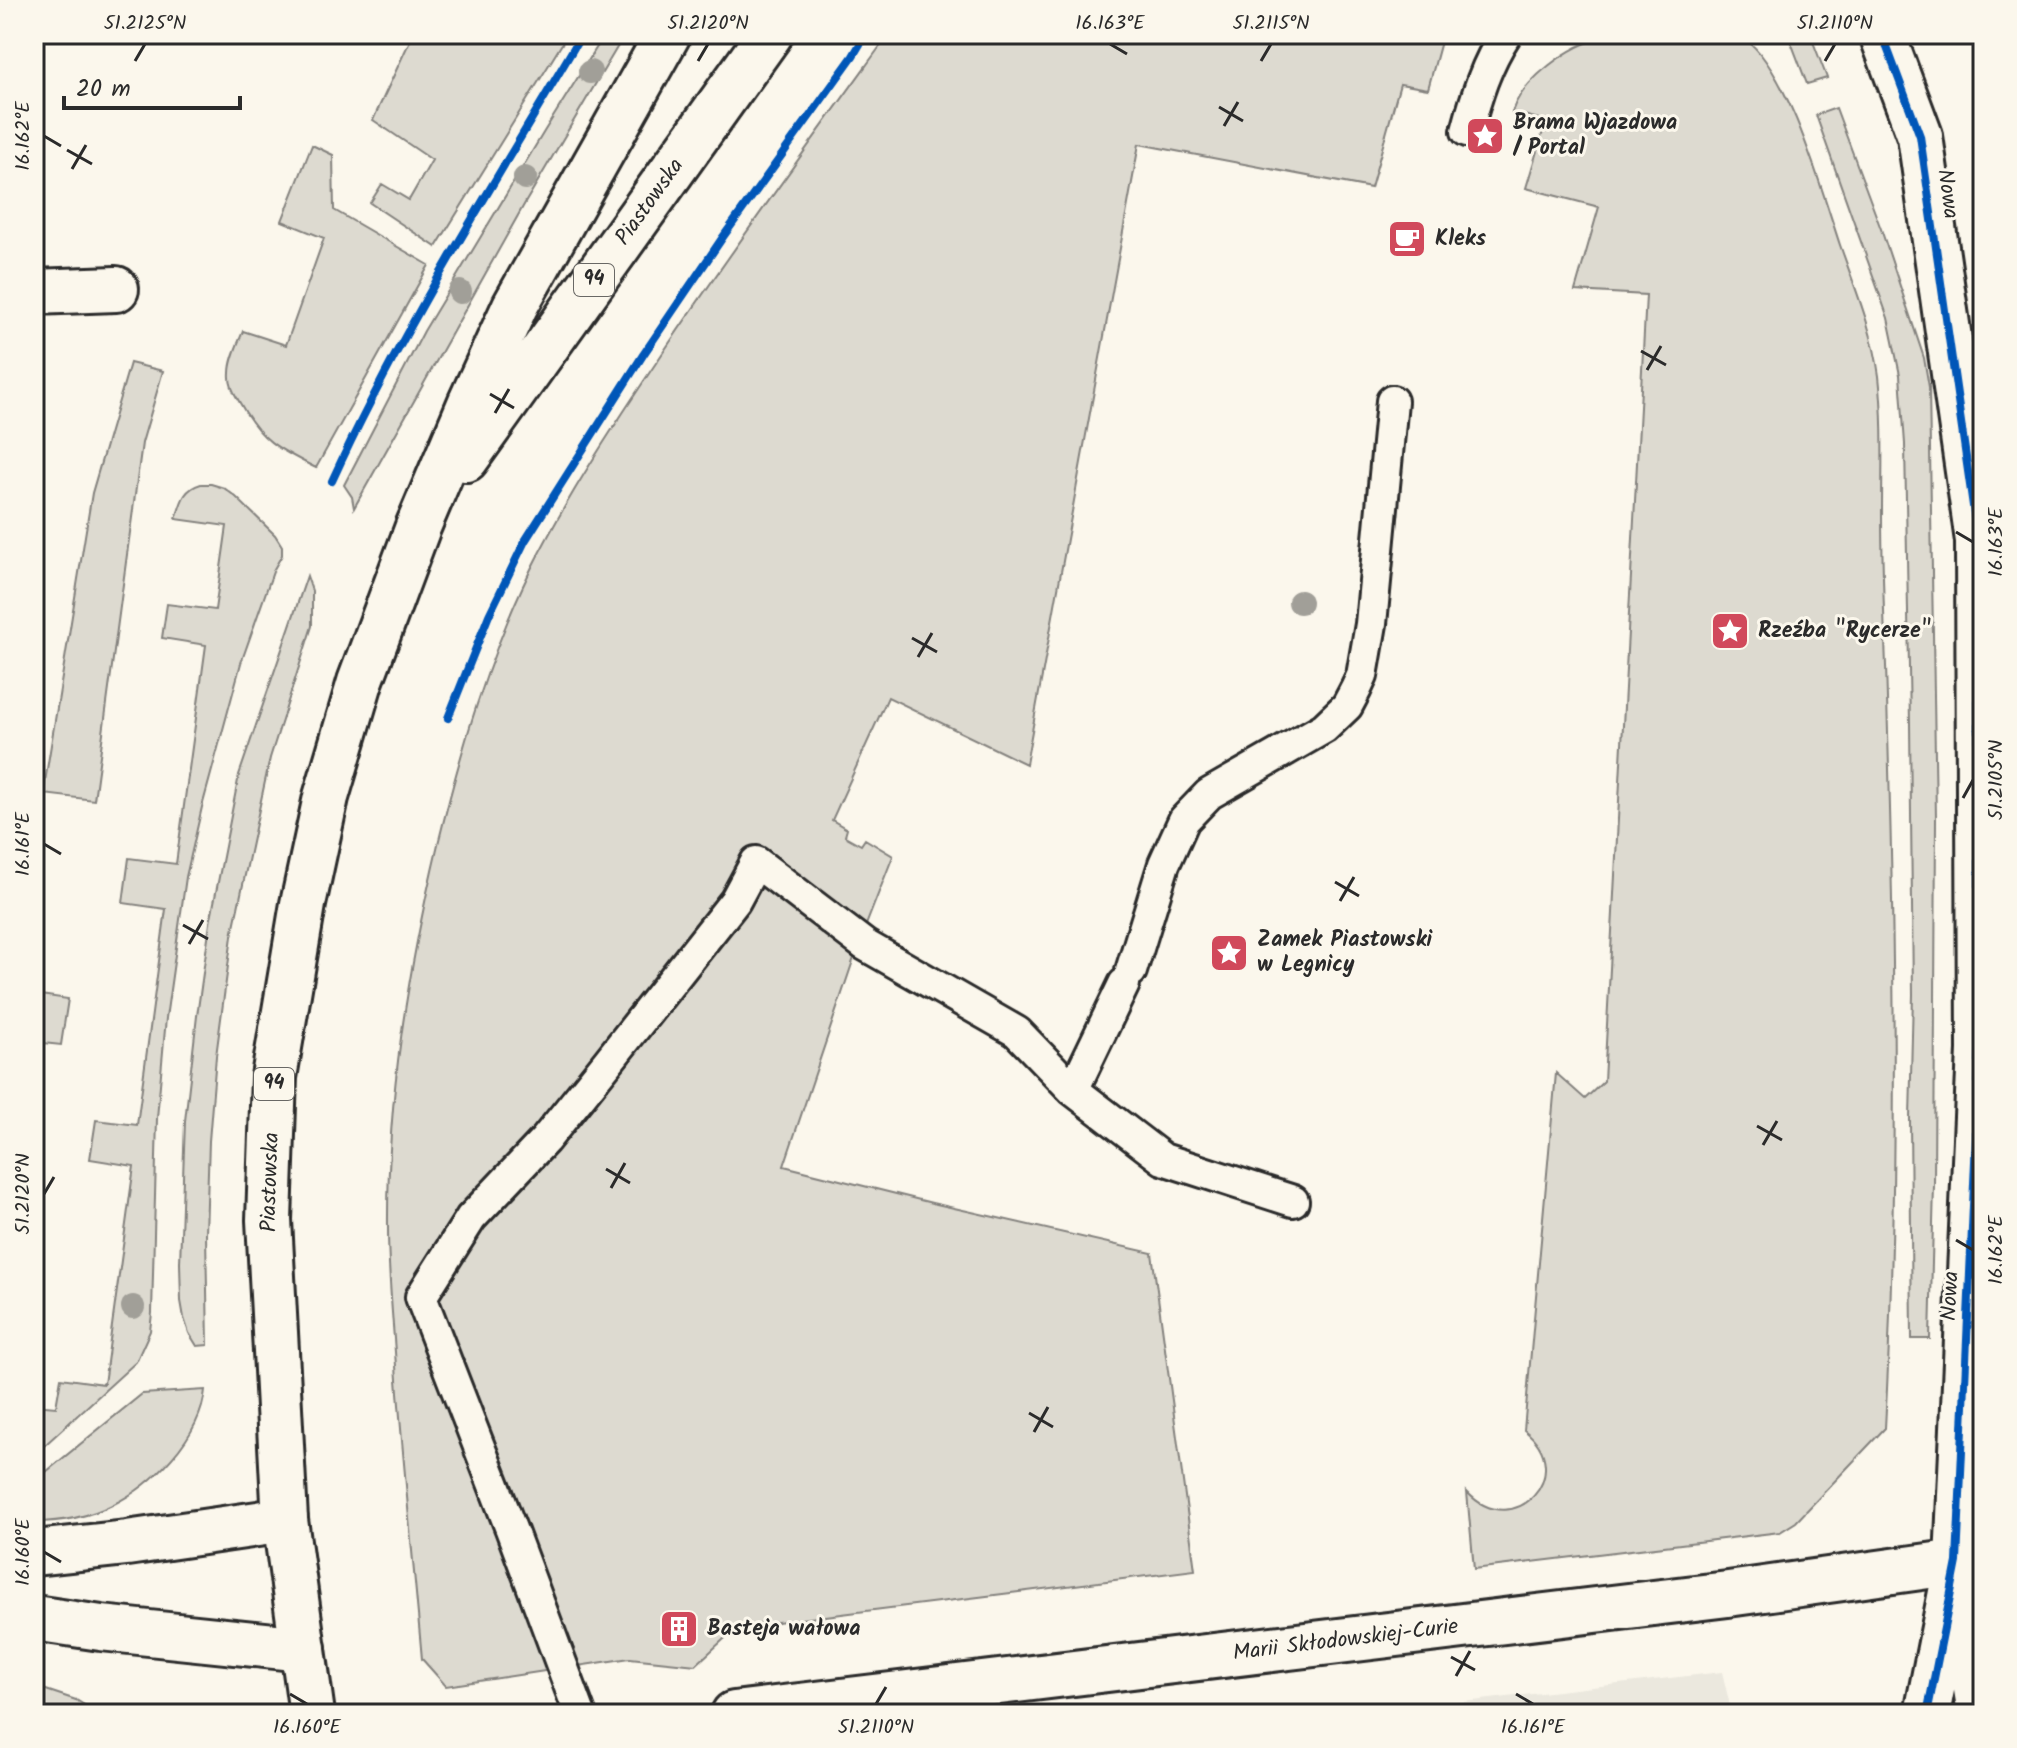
<svg xmlns="http://www.w3.org/2000/svg" width="2017" height="1748" font-family="Kalam,sans-serif">
	<rect width="100%" height="100%" fill="#fbf7ec"/>
	<filter id="ink" filterUnits="userSpaceOnUse"><feTurbulence type="fractalNoise" baseFrequency=".0125" numOctaves="2"/><feDisplacementMap in="SourceGraphic" scale="16" xChannelSelector="R" yChannelSelector="G"/><feConvolveMatrix kernelMatrix="1 2 1 2 8 2 1 2 1" color-interpolation-filters="sRGB"/></filter>
	<g filter="url(#ink)">
		<path fill="#ebe8de" d="M1722,1672L1732,1714H1361Z"/>
		<path fill="#dddad0" stroke="#84827e" stroke-width="2" d="M413,34H568L436,247L370,203L382,184L409,200L432,160L373,120Z
			M605,34H625L525,203L354,508L352,497L344,485L424,331L545,130Z
			M889,34H1443L1428,89L1400,84L1371,188L1139,144L1026,764L888,697L832,820L847,829L845,836L861,845L865,839L893,856L859,943L784,1166L932,1203L1152,1253L1195,1570L737,1627L696,1665L630,1658L446,1686L422,1659C413,1557 402,1454 395,1352C392,1311 388,1269 388,1228C387,1098 408,971 438,844C461,750 488,657 531,569C569,493 617,421 664,351C737,243 813,139 889,34Z
			M1648,34C1669,34 1730,29 1745,39C1788,69 1823,194 1840,245C1855,288 1873,331 1879,376C1884,421 1882,468 1882,513C1882,564 1884,615 1886,666C1894,920 1899,1174 1885,1428L1796,1522L1780,1532L1474,1569L1467,1492C1514,1543 1579,1472 1524,1430L1556,1073L1585,1099L1604,1081L1646,295L1575,291L1599,207L1526,188L1546,121L1512,112C1522,80 1571,44 1603,38C1617,35 1633,35 1648,34Z
			M1788,34H1810L1827,78L1807,84Z
			M1836,108L1881,229L1924,358L1929,387L1936,818L1934,1185L1930,1339H1912L1910,1119L1913,994L1910,724L1905,444L1900,375L1888,318L1816,115Z
			M312,145L333,155L334,210L429,265L316,468C278,449 261,441 240,403C234,393 229,385 230,373C230,359 238,344 243,331L286,345L324,238L282,221Z
			M130,363L163,371L142,443L94,800L43,794L92,493Z
			M201,484H211L224,488L236,497L275,535L282,546V555L274,569L241,663L202,807L186,877L166,1018L157,1118L152,1313L150,1331L136,1362L34,1455V1405L56,1407L61,1378L104,1384L134,1166L90,1159L96,1120L137,1125L166,909L123,903L129,858L176,864L206,645L162,638L167,604L215,610L227,526L176,519C181,503 183,489 201,484Z
			M307,576L312,591V626L270,758L232,936L216,1056L209,1141L206,1234L208,1345L197,1346L189,1333L184,1318L181,1301L180,1263L185,1121L197,1016L210,923L239,775Z
			M34,994L68,999L61,1045L34,1042Z
			M205,1390C201,1437 153,1485 112,1505C88,1517 60,1522 34,1522V1489L41,1476L142,1394Z
			M34,1686L76,1700L99,1714H34Z"/>
		<g fill="none" stroke-linecap="round" stroke-linejoin="round">
			<g stroke="#2b2b2b" stroke-width="36">
				<path id="lane" d="M1467,131C1476,97 1486,64 1506,34
					M1131,971L1164,864L1184,820L1209,794L1324,728L1347,706L1356,689L1362,676L1371,624L1392,401
					M1073,1090L1124,984
					M580,1714L511,1529L421,1297L471,1218L545,1140L607,1063L735,901L756,862L865,945L1017,1032L1073,1090L1163,1159L1293,1201"/>
			</g>
			<g stroke="#2b2b2b" stroke-width="50">
				<g id="street">
					<path d="M1882,34L1920,136L1978,541L1980,1050L1957,1562L1927,1714"/>
					<path d="M34,292L116,289"/>
					<path d="M1961,1592L1980,1714"/>
					<path id="s1" d="M734,1714L1728,1594L1957,1562"/>
				</g>
			</g>
			<g stroke="#2b2b2b" stroke-width="50">
				<path id="secondary" d="M34,1553L127,1543L285,1520
					M34,1618L101,1628L303,1649"/>
			</g>
			<g stroke="#2b2b2b" stroke-width="50">
				<g id="primary">
					<path id="s2" d="M466,459L770,34"/>
					<path id="s3" d="M312,1714L285,1520L269,1220L274,1077L303,904L326,797L360,682L418,527L470,404L515,306L668,34"/>
				</g>
			</g>
			<use href="#lane" stroke="#fbf7ec" stroke-width="30"/>
			<use href="#street" stroke="#fbf7ec" stroke-width="44"/>
			<use href="#secondary" stroke="#fbf7ec" stroke-width="44"/>
			<use href="#primary" stroke="#fbf7ec" stroke-width="44"/>
			<g stroke="#fbf7ec" stroke-width="13">
				<path id="cycleway" d="M1882,34L1920,136L1978,541L1980,1050L1957,1562L1927,1714
					M332,481C403,326 496,181 582,34
					M448,718L489,615L525,541L643,355L723,237L853,56L866,34"/>
			</g>
			<use href="#cycleway" stroke="#0057b8" stroke-width="8"/>
		</g>
		<g fill="#a19f98">
			<circle cx="590" cy="72" r="12"/>
			<circle cx="525" cy="178" r="12"/>
			<circle cx="460" cy="292" r="12"/>
			<circle cx="1300" cy="602" r="12"/>
			<circle cx="133" cy="1307" r="12"/>
		</g>
	</g>
	<path fill="none" stroke="#2b2b2b" stroke-width="3" d="M1110,44L1127,54M135,61L145,44M698,61L708,44M1261,61L1271,44M1825,61L1835,44M1219,107L1243,121M1224,126L1238,102M44,136L61,146M67,150L92,164M72,169L86,145M1641,351L1666,365M1647,370L1661,346M490,394L514,408M495,413L509,389M1956,532L1973,542M912,638L937,652M918,657L932,633M1963,798L1973,780M44,844L61,854M1335,882L1359,896M1340,901L1354,877M183,925L208,939M189,944L203,920M1757,1126L1782,1140M1763,1145L1777,1121M606,1169L630,1183M611,1188L625,1163M44,1194L54,1177M1956,1240L1973,1250M1029,1413L1053,1427M1034,1432L1048,1407M44,1552L61,1562M1451,1657L1475,1670M1456,1676L1470,1651M290,1694L307,1704M1516,1694L1533,1704M876,1704L886,1687"/>
	<defs>
		<g id="sight-square" transform="scale(2)"><rect x="-9" y="-9" width="18" height="18" rx="4" fill="#d1495b" stroke="#fbf7ec"/><path d="M0-6L1.8-2.2L6-1.7L2.9 1.2L3.7 5.4L0 3.3L-3.7 5.4L-2.9 1.2L-6-1.7L-1.8-2.2Z" fill="#fff"/></g>
		<g id="cafe-square" transform="scale(2)"><rect x="-9" y="-9" width="18" height="18" rx="4" fill="#d1495b" stroke="#fbf7ec"/><path d="M-5.5-4.5H6V0H3Q3 3.5 0 3.5H-2.5Q-5.5 3.5-5.5 0ZM3-3.2v2h1.7v-2ZM-6 4.5H4V6H-6Z" fill="#fff"/></g>
		<g id="building-square" transform="scale(2)"><rect x="-9" y="-9" width="18" height="18" rx="4" fill="#d1495b" stroke="#fbf7ec"/><path d="M-4-6H4V6H1V3H-1V6H-4ZM-2.5-4.3h1.7v1.8h-1.7ZM.8-4.3h1.7v1.8H.8ZM-2.5-1h1.7V.8h-1.7ZM.8-1h1.7V.8H.8Z" fill="#fff"/></g>
	</defs>
	<g fill-rule="evenodd">
		<use href="#sight-square" x="1485" y="136"/>
		<use href="#cafe-square" x="1407" y="239"/>
		<use href="#sight-square" x="1730" y="631"/>
		<use href="#sight-square" x="1229" y="953"/>
		<use href="#building-square" x="679" y="1629"/>
	</g>
	<g text-anchor="middle" dominant-baseline="central" stroke-width="6" stroke-linejoin="round" paint-order="stroke">
		<g fill="#fbf7ec" stroke="#696865" stroke-width="2">
			<rect x="574" y="264" width="40" height="32" rx="6"/>
			<rect x="254" y="1068" width="40" height="32" rx="6"/>
		</g>
		<g font-size="20" font-weight="bold" fill="#2b2b2b">
			<text x="594" y="280">94</text>
			<text x="274" y="1084">94</text>
		</g>
		<g font-size="22" font-weight="bold" fill="#2b2b2b" stroke="#fbf7ec" text-anchor="start">
			<text x="1513" y="123">Brama Wjazdowa<tspan x="1513" dy="25">/ Portal</tspan></text>
			<text x="1435" y="239">Kleks</text>
			<text x="1758" y="631">Rzeźba "Rycerze"</text>
			<text x="1257" y="940">Zamek Piastowski<tspan x="1257" dy="25">w Legnicy</tspan></text>
			<text x="707" y="1629">Basteja wałowa</text>
		</g>
		<g font-size="22" fill="#2b2b2b" stroke="#fbf7ec">
			<text transform="translate(1947 194) rotate(82)">Nowa</text>
			<text stroke="none"><textPath href="#s2" startOffset="316">Piastowska</textPath></text>
			<text stroke="none"><textPath href="#s3" startOffset="534">Piastowska</textPath></text>
			<text transform="translate(1951 1296) rotate(-87)">Nowa</text>
			<text stroke="none"><textPath href="#s1" startOffset="616">Marii Skłodowskiej-Curie</textPath></text>
		</g>
	</g>
	<rect width="2017" height="1748" fill="none" stroke="#fbf7ec" stroke-width="88"/>
	<path d="M64 96v12h176v-12" fill="none" stroke="#2b2b2b" stroke-width="4"/>
	<text x="76" y="96" font-size="24" fill="#2b2b2b" stroke="#fbf7ec" stroke-width="6" paint-order="stroke">20 m</text>
	<rect x="44" y="44" width="1929" height="1660" fill="none" stroke="#2b2b2b" stroke-width="3"/>
	<g font-size="20" text-anchor="middle" fill="#2b2b2b">
		<text x="145" y="29">51.2125°N</text>
		<text x="708" y="29">51.2120°N</text>
		<text x="1110" y="29">16.163°E</text>
		<text x="1271" y="29">51.2115°N</text>
		<text x="1835" y="29">51.2110°N</text>
		<text transform="translate(22 136) rotate(-90)" y="7">16.162°E</text>
		<text transform="translate(1995 542) rotate(-90)" y="7">16.163°E</text>
		<text transform="translate(1995 780) rotate(-90)" y="7">51.2105°N</text>
		<text transform="translate(22 844) rotate(-90)" y="7">16.161°E</text>
		<text transform="translate(22 1194) rotate(-90)" y="7">51.2120°N</text>
		<text transform="translate(1995 1250) rotate(-90)" y="7">16.162°E</text>
		<text transform="translate(22 1552) rotate(-90)" y="7">16.160°E</text>
		<text x="307" y="1733">16.160°E</text>
		<text x="876" y="1733">51.2110°N</text>
		<text x="1533" y="1733">16.161°E</text>
	</g>
</svg>
